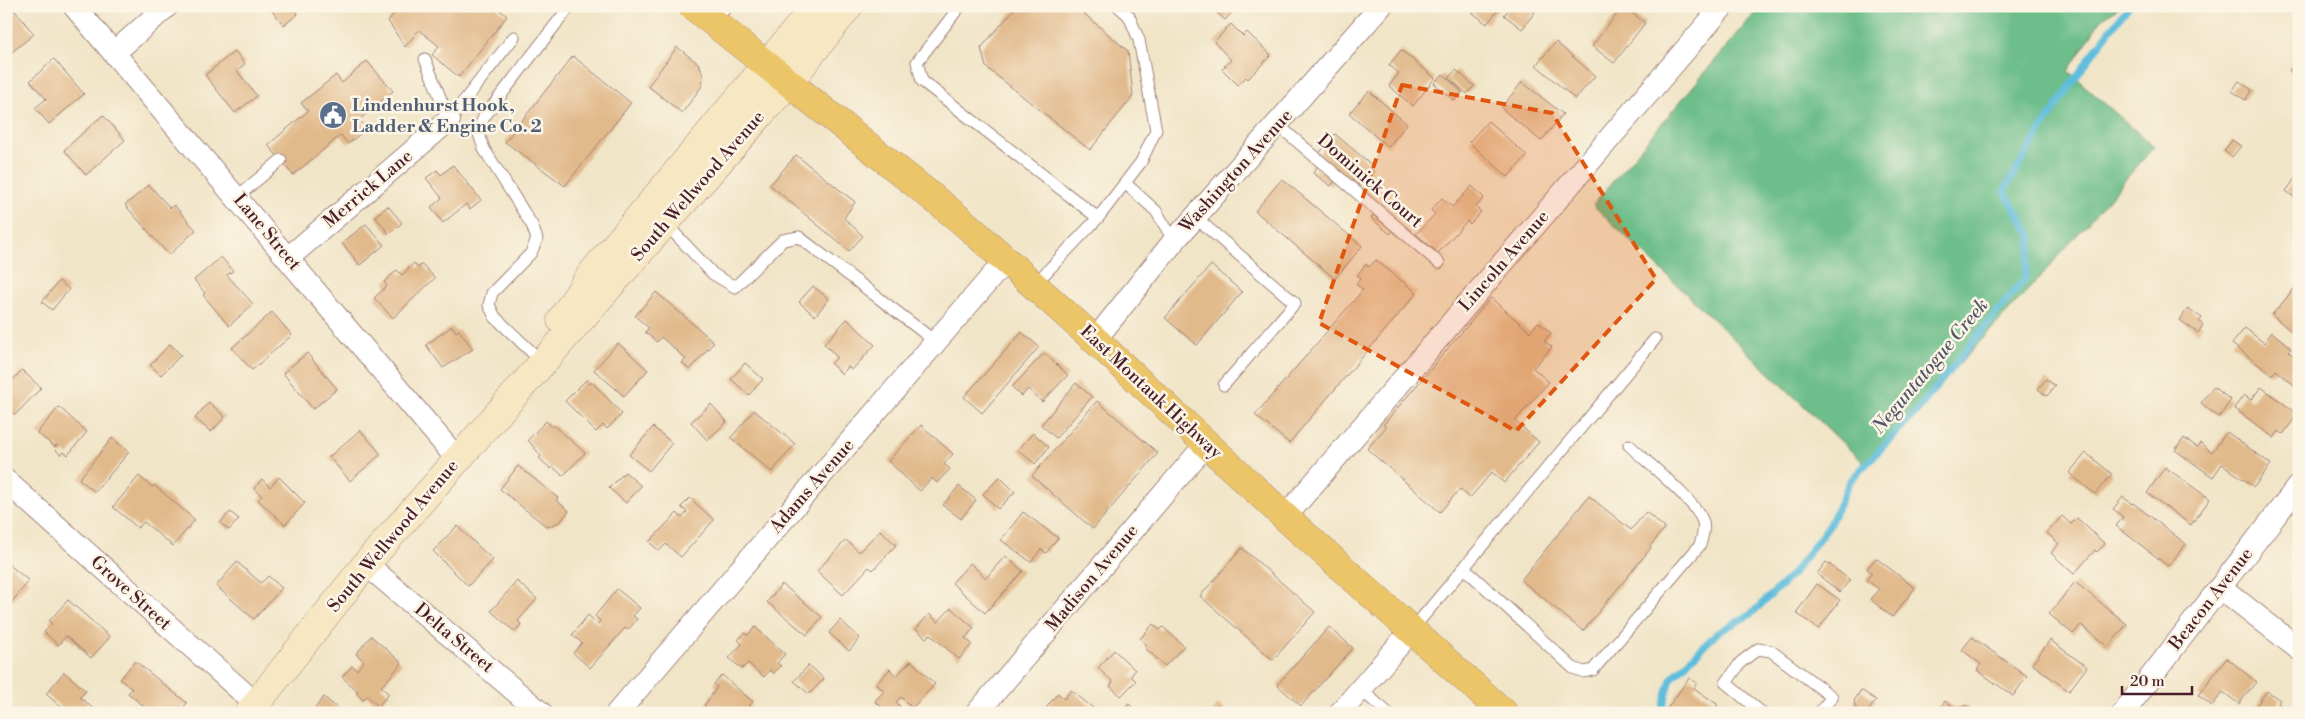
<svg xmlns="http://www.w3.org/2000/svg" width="2305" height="719" font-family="'Libre Bodoni',serif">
	<rect width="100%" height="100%" fill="#fcf5e5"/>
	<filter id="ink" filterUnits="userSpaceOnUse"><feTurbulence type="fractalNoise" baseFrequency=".02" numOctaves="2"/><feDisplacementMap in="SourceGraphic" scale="10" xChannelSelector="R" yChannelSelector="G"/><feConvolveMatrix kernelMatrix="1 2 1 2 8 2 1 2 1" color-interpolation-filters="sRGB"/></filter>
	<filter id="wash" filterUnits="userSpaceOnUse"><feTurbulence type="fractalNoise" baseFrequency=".0096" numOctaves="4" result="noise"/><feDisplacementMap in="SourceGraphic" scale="20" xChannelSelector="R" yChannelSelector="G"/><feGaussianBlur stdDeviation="1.12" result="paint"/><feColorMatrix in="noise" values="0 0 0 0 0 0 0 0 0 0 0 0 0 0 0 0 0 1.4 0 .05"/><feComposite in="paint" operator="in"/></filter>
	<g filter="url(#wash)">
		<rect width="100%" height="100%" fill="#f1e5c8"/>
		<path fill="#6dbe8a" stroke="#5c6e5a" d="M1761,6H2120L2101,20L2068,71L2154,147L2041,276L1866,465L1593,205Z"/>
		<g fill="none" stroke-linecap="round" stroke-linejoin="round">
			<path stroke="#5ebddc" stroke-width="7" d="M1661,713L1671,679L1717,633L1751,614L1791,576L1830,524L1850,481L1915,413L2025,278L2032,237L2004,191C2042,126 2082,65 2129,6"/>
		</g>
		<g id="blocks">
			<path fill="#e1ba8c" d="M6,6H11L34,34L6,57Z
				M268,6H291L298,14L284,25Z
				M400,6H495L507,16L459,77L432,55L439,46L419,30L405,47L388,21Z
				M1017,6H1075L1128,51L1133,96L1090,150L986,67L981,48Z
				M1210,6H1238L1225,20Z
				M1464,6H1501L1487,24Z
				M1511,6H1527L1535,12L1522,29L1504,15Z
				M1623,6L1645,23L1614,63L1592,46Z
				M1231,24L1243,36L1247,32L1271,55L1248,79L1246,77L1238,85L1222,69L1231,60L1214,42Z
				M1556,42L1595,76L1575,99L1536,65Z
				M677,47L699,64L703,74L702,86L682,113L648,86Z
				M1401,50L1435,78L1413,106L1389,86L1399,73L1389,65Z
				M235,51L245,64L237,71L257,96L235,113L205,75Z
				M573,56L631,103L565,186L505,142Z
				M54,59L84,94L49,124L35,108L46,99L30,81Z
				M2299,59V76L2297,78L2289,70Z
				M367,61L393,91L359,120L367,128L348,144L341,135L293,175L268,145L308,111L301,103L336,75L342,83Z
				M1456,70L1474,86L1467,94L1448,78Z
				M1443,74L1462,92L1454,101L1434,83Z
				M2239,81L2252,90L2245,100L2232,91Z
				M1522,82L1563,114L1541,141L1501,108Z
				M1369,91L1407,124L1388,147L1349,113Z
				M103,115L125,140L86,175L64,150Z
				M1488,121L1527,156L1508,177L1469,142Z
				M1335,134L1373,166L1355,188L1317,156Z
				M2232,140L2241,146L2232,157L2224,151Z
				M796,155L855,202L844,218L863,236L849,251L770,185Z
				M1319,164L1337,178L1331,186L1313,173Z
				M453,165L481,200L470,209L466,204L443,223L431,207L442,198L426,178L437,170L441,175Z
				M2299,174V201L2286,191Z
				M1282,179L1362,246L1335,279L1255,211Z
				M149,185L170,208L174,205L196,230L169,255L125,205Z
				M1472,186L1484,198L1476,207L1481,212L1470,224L1467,221L1438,253L1416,234L1435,214L1431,210L1442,198L1452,207Z
				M388,206L402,223L389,234L375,216Z
				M1377,212L1396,227L1390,234L1371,218Z
				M366,224L384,245L360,265L342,243Z
				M221,257L233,271L227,275L253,304L229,326L203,295L205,293L194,280Z
				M1376,260L1417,293L1289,443L1255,415L1363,290L1356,284L1361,278L1357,275L1366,264L1369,267Z
				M414,263L418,268L422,264L435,278L393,318L374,298L387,286L384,282L397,270L402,275Z
				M1211,265L1242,292L1197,345L1165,318Z
				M59,281L69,289L52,310L42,302Z
				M2299,283V338L2272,315Z
				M813,286L829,299L815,316L799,302Z
				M656,292L714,342L690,370L682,363L686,359L661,337L657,342L645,332L649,328L635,316Z
				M1491,298L1530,332L1538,322L1551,333L1544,341L1552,347L1533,368L1549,382L1515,421L1539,442L1504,483L1492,472L1470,498L1460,489L1440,512L1367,449L1386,427L1383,425Z
				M2188,308L2202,318L2199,322L2203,325L2198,333L2180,320Z
				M272,312L292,335L252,370L232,348Z
				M847,319L875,345L852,370L848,367L842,374L831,364L837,357L824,344Z
				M452,326L456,332L459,330L473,349L443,368L426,345Z
				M2245,328L2264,343L2272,332L2291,348L2288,351L2299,360V389L2276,370L2272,375L2232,344Z
				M1022,332L1039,347L982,413L964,397Z
				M618,343L648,370L624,396L594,370Z
				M170,344L181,355L161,375L150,365Z
				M307,353L337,389L313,409L283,373Z
				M1044,353L1068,375L1042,402L1028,389L1022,396L1012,387Z
				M745,363L763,379L749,395L731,379Z
				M22,370L41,388L15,415L6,406V387Z
				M2046,379L2055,386L2047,396L2038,389Z
				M586,380L590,384L592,382L622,414L607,429L603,425L596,432L565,401Z
				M1076,383L1092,397L1056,438L1041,425Z
				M2213,387L2231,400L2219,417L2201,403Z
				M2261,387L2298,414L2283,434L2279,431L2274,438L2234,408L2244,395L2251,400Z
				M1097,401L1158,453L1093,529L1032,476Z
				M209,402L225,417L211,432L195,418Z
				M711,404L727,422L707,440L691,422Z
				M59,407L87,432L68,455L64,452L61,455L56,450L59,447L56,445L55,447L37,433Z
				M754,410L795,444L772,472L731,438Z
				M546,421L552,427L554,425L585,453L563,476L553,467L551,469L539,458L541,456L528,440Z
				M921,425L953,454L944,464L950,469L937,483L932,478L920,491L888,461Z
				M653,427L672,443L649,471L629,455Z
				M360,430L381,454L350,481L329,457Z
				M2227,432L2271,464L2254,487L2222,464L2213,477L2175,450L2184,438L2197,447L2200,443L2212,452Z
				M1033,433L1049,447L1035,464L1018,450Z
				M112,438L129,452L95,492L79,479Z
				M2086,453L2112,474L2095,494L2069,473Z
				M518,466L558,498L556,500L569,511L560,522L547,527L500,489Z
				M2165,467L2210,499L2191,525L2147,493Z
				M625,472L641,486L626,503L609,488Z
				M139,476L152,487L154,485L195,520L173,546L144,522L138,528L113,507Z
				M279,477L305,503L285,525L258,500L262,496L254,489L262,479L270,487Z
				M1000,477L1015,492L998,509L983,494Z
				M959,486L976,500L961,519L943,505Z
				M1589,496L1631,530L1646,512L1665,528L1650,546L1651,548L1583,631L1521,580Z
				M2123,497L2132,504L2133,503L2186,544L2168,566L2116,526L2123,517L2113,509Z
				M690,498L714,520L681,557L666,544L659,551L649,542L677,513L682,518L687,512L681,507Z
				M230,512L239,519L229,530L220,523Z
				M1023,512L1058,538L1046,553L1041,549L1031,562L1001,540Z
				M2062,516L2071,524L2077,518L2105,544L2097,552L2095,550L2074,574L2051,553L2059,544L2047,533Z
				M457,526L493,560L468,586L433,551Z
				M880,530L896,545L873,570L869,567L843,595L817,571L846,540L859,552Z
				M1242,548L1315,612L1273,660L1200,596Z
				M1005,556L1023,571L985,613L952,583L970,563L986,578Z
				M1876,558L1915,588L1892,617L1870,599L1879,589L1866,580L1872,573L1867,569Z
				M237,562L261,583L268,576L282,588L254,619L216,586Z
				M1826,562L1850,580L1840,592L1817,574Z
				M7,563L29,581L6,609V565Z
				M517,581L537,599L518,621L521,624L515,632L491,611Z
				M2075,582L2127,624L2108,647L2081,625L2073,634L2049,614Z
				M782,584L822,617L807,635L767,602Z
				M1817,584L1840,600L1819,629L1796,613Z
				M617,589L640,608L633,616L637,619L628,630L625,628L590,668L573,653L582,643L572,635L588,615L598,624L600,621L595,616Z
				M68,600L110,637L91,658L66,636L58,645L44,632L52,624L49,621Z
				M951,608L974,628L965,638L972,644L959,659L930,634L926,638L916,629L929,614L938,622Z
				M840,620L860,638L849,651L829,633Z
				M1153,624L1160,630L1163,627L1184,646L1165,666L1145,648L1147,645L1140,639Z
				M755,627L785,654L777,663L781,666L774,673L770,670L764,677L748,663L742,669L729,658L742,644L738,640L745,633L747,636Z
				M1329,627L1353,648L1301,706L1277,685Z
				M371,636L402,663L381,687L389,694L378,706L367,696L363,700L356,693L358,691L342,677L352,666L357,670L364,661L356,654Z
				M1972,637L2027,676L2013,696L1977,670L1981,664L1962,650Z
				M2050,640L2087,667L2069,691L2032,664Z
				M1114,650L1135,670L1131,676L1136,681L1121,696L1110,686L1113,682L1098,668Z
				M2227,658L2256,682L2239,704L2223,692L2212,706L2198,695Z
				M135,661L187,703L179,713H152L128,693L132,689L120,679Z
				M911,661L935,684L912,708L901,697L896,702L900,706L894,713H888L875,701L884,691L876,684L890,669L896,676Z
				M809,665L824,679L809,694L794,681Z
				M64,672L86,691L80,697L98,713H68L46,694Z
				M722,675L753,702L749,706L753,710L751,713H712L704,706L717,687L714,684Z
				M1689,678L1697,683L1694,688L1717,704V710L1722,713H1667L1669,711L1667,709Z
				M1071,690L1093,708L1089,713H1053L1046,708L1058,693L1064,699Z
				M1861,690L1876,700L1867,713H1861L1856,709L1854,701Z
				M2267,691L2280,700L2278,703L2291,713H2251Z
				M324,697L343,713H311Z
				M1945,701L1956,709L1958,706L1961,708L1965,705L1977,713H1936Z
				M1129,704L1138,713H1121Z
				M1218,704L1228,713H1212Z"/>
		</g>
	</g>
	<g filter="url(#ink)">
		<use href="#blocks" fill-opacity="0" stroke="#9e827a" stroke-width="1"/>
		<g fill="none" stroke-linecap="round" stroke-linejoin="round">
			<g stroke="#9e827a" stroke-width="13">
				<path id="lane" d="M960,6L917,62L922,81L1098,218
					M714,23L727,6
					M425,59L449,120
					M449,120L514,37
					M1278,125L1439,263
					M1125,183L1156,211L1174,241
					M237,197L281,160
					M1195,217L1295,303L1224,385
					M665,223L713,274L735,287L783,240L799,237L936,342
					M1034,285L1098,218L1141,162L1156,130L1139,40L1129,16L1118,6
					M543,363L495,317L489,305L492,293L531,253L537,239L532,225L484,149L478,131L484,117L570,6
					M1464,568L1573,668L1584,672L1593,670L1700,545C1702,538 1705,530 1703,522C1697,502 1645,461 1629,445
					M1411,631L1655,339
					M1360,689L1388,713
					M1762,713L1726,683L1741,662L1758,649L1771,651L1832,697L1819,713"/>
			</g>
			<g stroke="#9e827a" stroke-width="24">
				<path id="street" d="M74,6L458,460
					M114,53L167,6
					M288,258L449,120
					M1095,340L1174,241L1381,6
					M6,481L256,704
					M1285,517L1723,6
					M366,564L541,713
					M2220,587L2299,649
					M617,713L1006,260
					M977,713L1207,443
					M1340,713L1411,631
					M2123,713L2299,485"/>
			</g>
			<g stroke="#9e827a" stroke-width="29">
				<path id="secondary" d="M561,320L592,273L816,6
					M249,713L366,564L789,82L849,6"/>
			</g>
			<g stroke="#9e827a" stroke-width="29">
				<path id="primary" d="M693,6L962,221L1095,340L1285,517L1504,713"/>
			</g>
			<use href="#lane" stroke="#fff" stroke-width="11"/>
			<use href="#street" stroke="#fff" stroke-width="22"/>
			<use href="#secondary" stroke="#f7e8c3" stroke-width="28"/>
			<use href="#primary" stroke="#ecc569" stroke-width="28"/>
		</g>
	</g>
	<path fill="#e0560e" fill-opacity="0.2" stroke="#e0560e" stroke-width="4" stroke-dasharray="10 6" stroke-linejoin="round" d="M1402,85L1552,113L1656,279L1516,431L1319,323Z"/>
	<defs>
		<g id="civic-disc" transform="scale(1.4375)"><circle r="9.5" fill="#5c6f8a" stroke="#fcf5e5"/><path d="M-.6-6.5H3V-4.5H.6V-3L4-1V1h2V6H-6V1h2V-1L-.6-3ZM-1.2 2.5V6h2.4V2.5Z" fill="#fff"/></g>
	</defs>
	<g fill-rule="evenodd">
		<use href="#civic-disc" x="333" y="115"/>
	</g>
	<g text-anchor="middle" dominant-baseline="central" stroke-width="5" stroke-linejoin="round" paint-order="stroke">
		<g font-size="18" font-weight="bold" fill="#4e5e75" stroke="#fcf5e5" text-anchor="start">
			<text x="352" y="105">Lindenhurst Hook,<tspan x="352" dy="21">Ladder &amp; Engine Co. 2</tspan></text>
		</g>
		<g font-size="18" fill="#4a1f2b" stroke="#fcf5e5">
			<text transform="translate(1236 171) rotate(-48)">Washington Avenue</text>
			<text transform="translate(1370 181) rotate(41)">Dominick Court</text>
			<text transform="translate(698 186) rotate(-49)">South Wellwood Avenue</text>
			<text transform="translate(368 189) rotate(-40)">Merrick Lane</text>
			<text transform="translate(267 232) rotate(50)">Lane Street</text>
			<text transform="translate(1504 261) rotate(-49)">Lincoln Avenue</text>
			<text transform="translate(1151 392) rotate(43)">East Montauk Highway</text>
			<text transform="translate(812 486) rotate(-49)">Adams Avenue</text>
			<text transform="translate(393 536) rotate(-50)">South Wellwood Avenue</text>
			<text transform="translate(1092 578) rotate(-50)">Madison Avenue</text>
			<text transform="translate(131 593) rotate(42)">Grove Street</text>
			<text transform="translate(2211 599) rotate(-52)">Beacon Avenue</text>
			<text transform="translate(454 638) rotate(40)">Delta Street</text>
		</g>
		<g font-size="19" font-style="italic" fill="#515669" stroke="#fcf5e5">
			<text transform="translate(1930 366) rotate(-50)">Neguntatogue Creek</text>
		</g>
	</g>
	<rect width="2305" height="719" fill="none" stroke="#fcf5e5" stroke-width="25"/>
	<path d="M2122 686v8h70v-8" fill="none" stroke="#4a1f2b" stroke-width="2.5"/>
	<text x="2130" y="686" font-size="15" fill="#4a1f2b" stroke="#fcf5e5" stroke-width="4" paint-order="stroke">20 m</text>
</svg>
